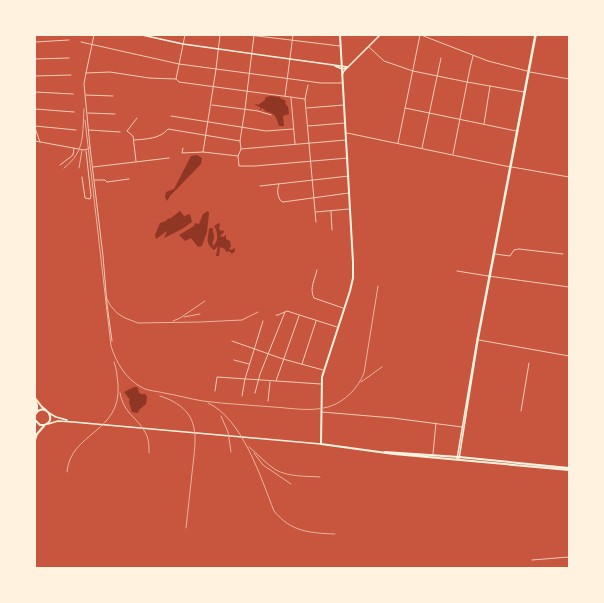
<svg xmlns="http://www.w3.org/2000/svg" width="604" height="603" font-family="Montserrat,sans-serif">
	<rect width="100%" height="100%" fill="#c8553d"/>
	<path fill="#8f3625" d="M271,96L280,97V98L286,101L285,103L288,107L289,114L283,116L284,126H279C276,116 275,113 264,111L265,110L262,108L260,110V107L255,105L256,104L258,105L265,100V99L266,97Z
		M197,155L202,158L201,164L170,196L167,201L165,197L166,192L174,189L191,156Z
		M180,211L184,216L190,214L192,222L182,229L164,238L167,231L156,239L155,235L160,223L166,221L167,219L171,218Z
		M208,211L209,213L207,232L202,246L198,247L191,238L185,241L179,235L194,226L195,223L199,224L203,214Z
		M219,223L220,224L219,229L221,231L223,230L224,232L220,236L224,237L225,235H226V239L230,241L231,246L229,249L231,250L235,248V251L232,254L229,251L226,252L225,249L220,247L219,256H216L218,246L214,250C205,243 208,240 209,229L210,228H213C212,232 215,235 214,238C213,242 212,242 213,246C219,240 218,233 214,226Z
		M134,387H137C140,391 137,395 145,394L147,397L146,404L139,410L138,413L132,412L129,402L130,400L124,392Z"/>
	<g fill="none" stroke-linecap="round" stroke-linejoin="round">
		<path stroke="#f1ccb7" stroke-width="1" d="M249,35L340,46
			M254,35L245,109L240,141L241,149L238,156L239,166H255L348,158
			M421,35L488,61L527,71
			M35,42L69,40
			M81,42L179,64L321,83H342
			M369,47L384,61L413,71L467,82L524,92
			M35,59L69,58
			M530,72L569,79
			M86,73L110,72L149,78L176,79L179,82L305,99
			M35,76L71,75
			M176,79L185,35
			M308,85L305,99L316,222
			M35,92L73,94
			M86,95L113,96
			M285,96L293,35
			M291,98L295,144
			M212,105L258,111L271,115
			M307,108L344,105
			M405,108L516,131
			M35,109L74,112
			M88,113L115,114
			M171,116L266,131L293,129
			M484,124L490,86
			M35,126L76,130
			M308,126L345,123
			M35,128L40,142
			M89,130L120,132
			M134,140C146,139 160,139 168,129L240,141
			M398,143L420,35
			M90,147L103,256L107,304L112,341
			M183,148L182,153L203,152L238,156
			M422,148L441,58
			M241,149L346,140
			M203,152L216,69L220,35
			M453,154L470,68L473,56
			M136,161L133,136L127,131L137,118
			M60,165L73,155L74,148
			M93,167L169,158
			M82,177L85,198L90,199L91,196L86,151
			M95,180H105L107,182L129,179
			M279,184C277,190 277,196 281,201L283,202L349,193
			M260,186L349,176
			M331,211L332,230
			M316,212L349,209
			M495,254L510,256L514,250L519,249L563,254
			M317,270C315,280 309,288 314,298L343,308
			M457,271L488,276
			M276,315H278L287,311L337,327
			M479,340L569,356
			M232,341L283,359L323,370
			M234,360L249,364
			M302,364L316,321
			M276,381L299,316
			M215,391L217,377L321,384
			M255,393L260,374L285,312
			M242,396L245,379L263,321
			M268,401L270,382
			M521,411L529,363
			M322,412L393,418L462,427
			M433,454L436,423
			M532,560L569,557"/>
		<path stroke="#f1ccb7" stroke-width="1" d="M347,133L510,167
			M35,141L84,150L88,149L90,147L84,84L86,73L94,35
			M512,167L569,177
			M488,276L569,287"/>
		<path stroke="#fff3e0" stroke-width="1.5" d="M142,35L183,44L348,67
			M335,66L342,69L346,68
			M342,75L344,71L380,35
			M49,413L56,417L67,420
			M48,424L58,421L73,422L321,444
			M457,459L477,340L535,35
			M459,459L478,340L536,35"/>
		<path stroke="#fff3e0" stroke-width="2" d="M340,35L353,262V278L350,291L322,377L321,444L394,454L569,470
			M35,398L42,407L46,410
			M35,401L37,405V411
			M35,415C38,409 43,408 48,412C53,419 49,426 40,425L35,420
			M35,430V422
			M35,440L37,434L44,426
			M385,452L459,457L569,468"/>
		<path stroke="#e9b49f" stroke-width="1" d="M85,120L111,346C116,362 125,378 141,387C147,391 157,391 164,393C177,395 190,399 203,401C226,404 250,405 273,407C291,408 310,412 328,407C345,402 358,388 364,373L378,286
			M64,168C86,151 82,134 84,109
			M79,168L82,150
			M106,297L110,305L117,313L125,318L138,323L200,322L242,320L258,312
			M184,317L200,314
			M173,321L180,318L205,301
			M361,382L382,367
			M120,393C124,414 136,416 145,432C149,438 149,446 149,453
			M160,396C203,410 196,437 192,473C190,492 188,510 186,528
			M208,403C242,418 261,478 274,511C291,532 310,533 335,534
			M221,416L228,432L231,452
			M249,447C258,454 266,464 276,470C289,477 306,476 320,477
			M254,453L263,465L291,484
			M67,472C70,432 122,433 118,384C117,377 117,369 114,362"/>
	</g>
	<rect width="604" height="603" fill="none" stroke="#fff3e0" stroke-width="72"/>
</svg>
